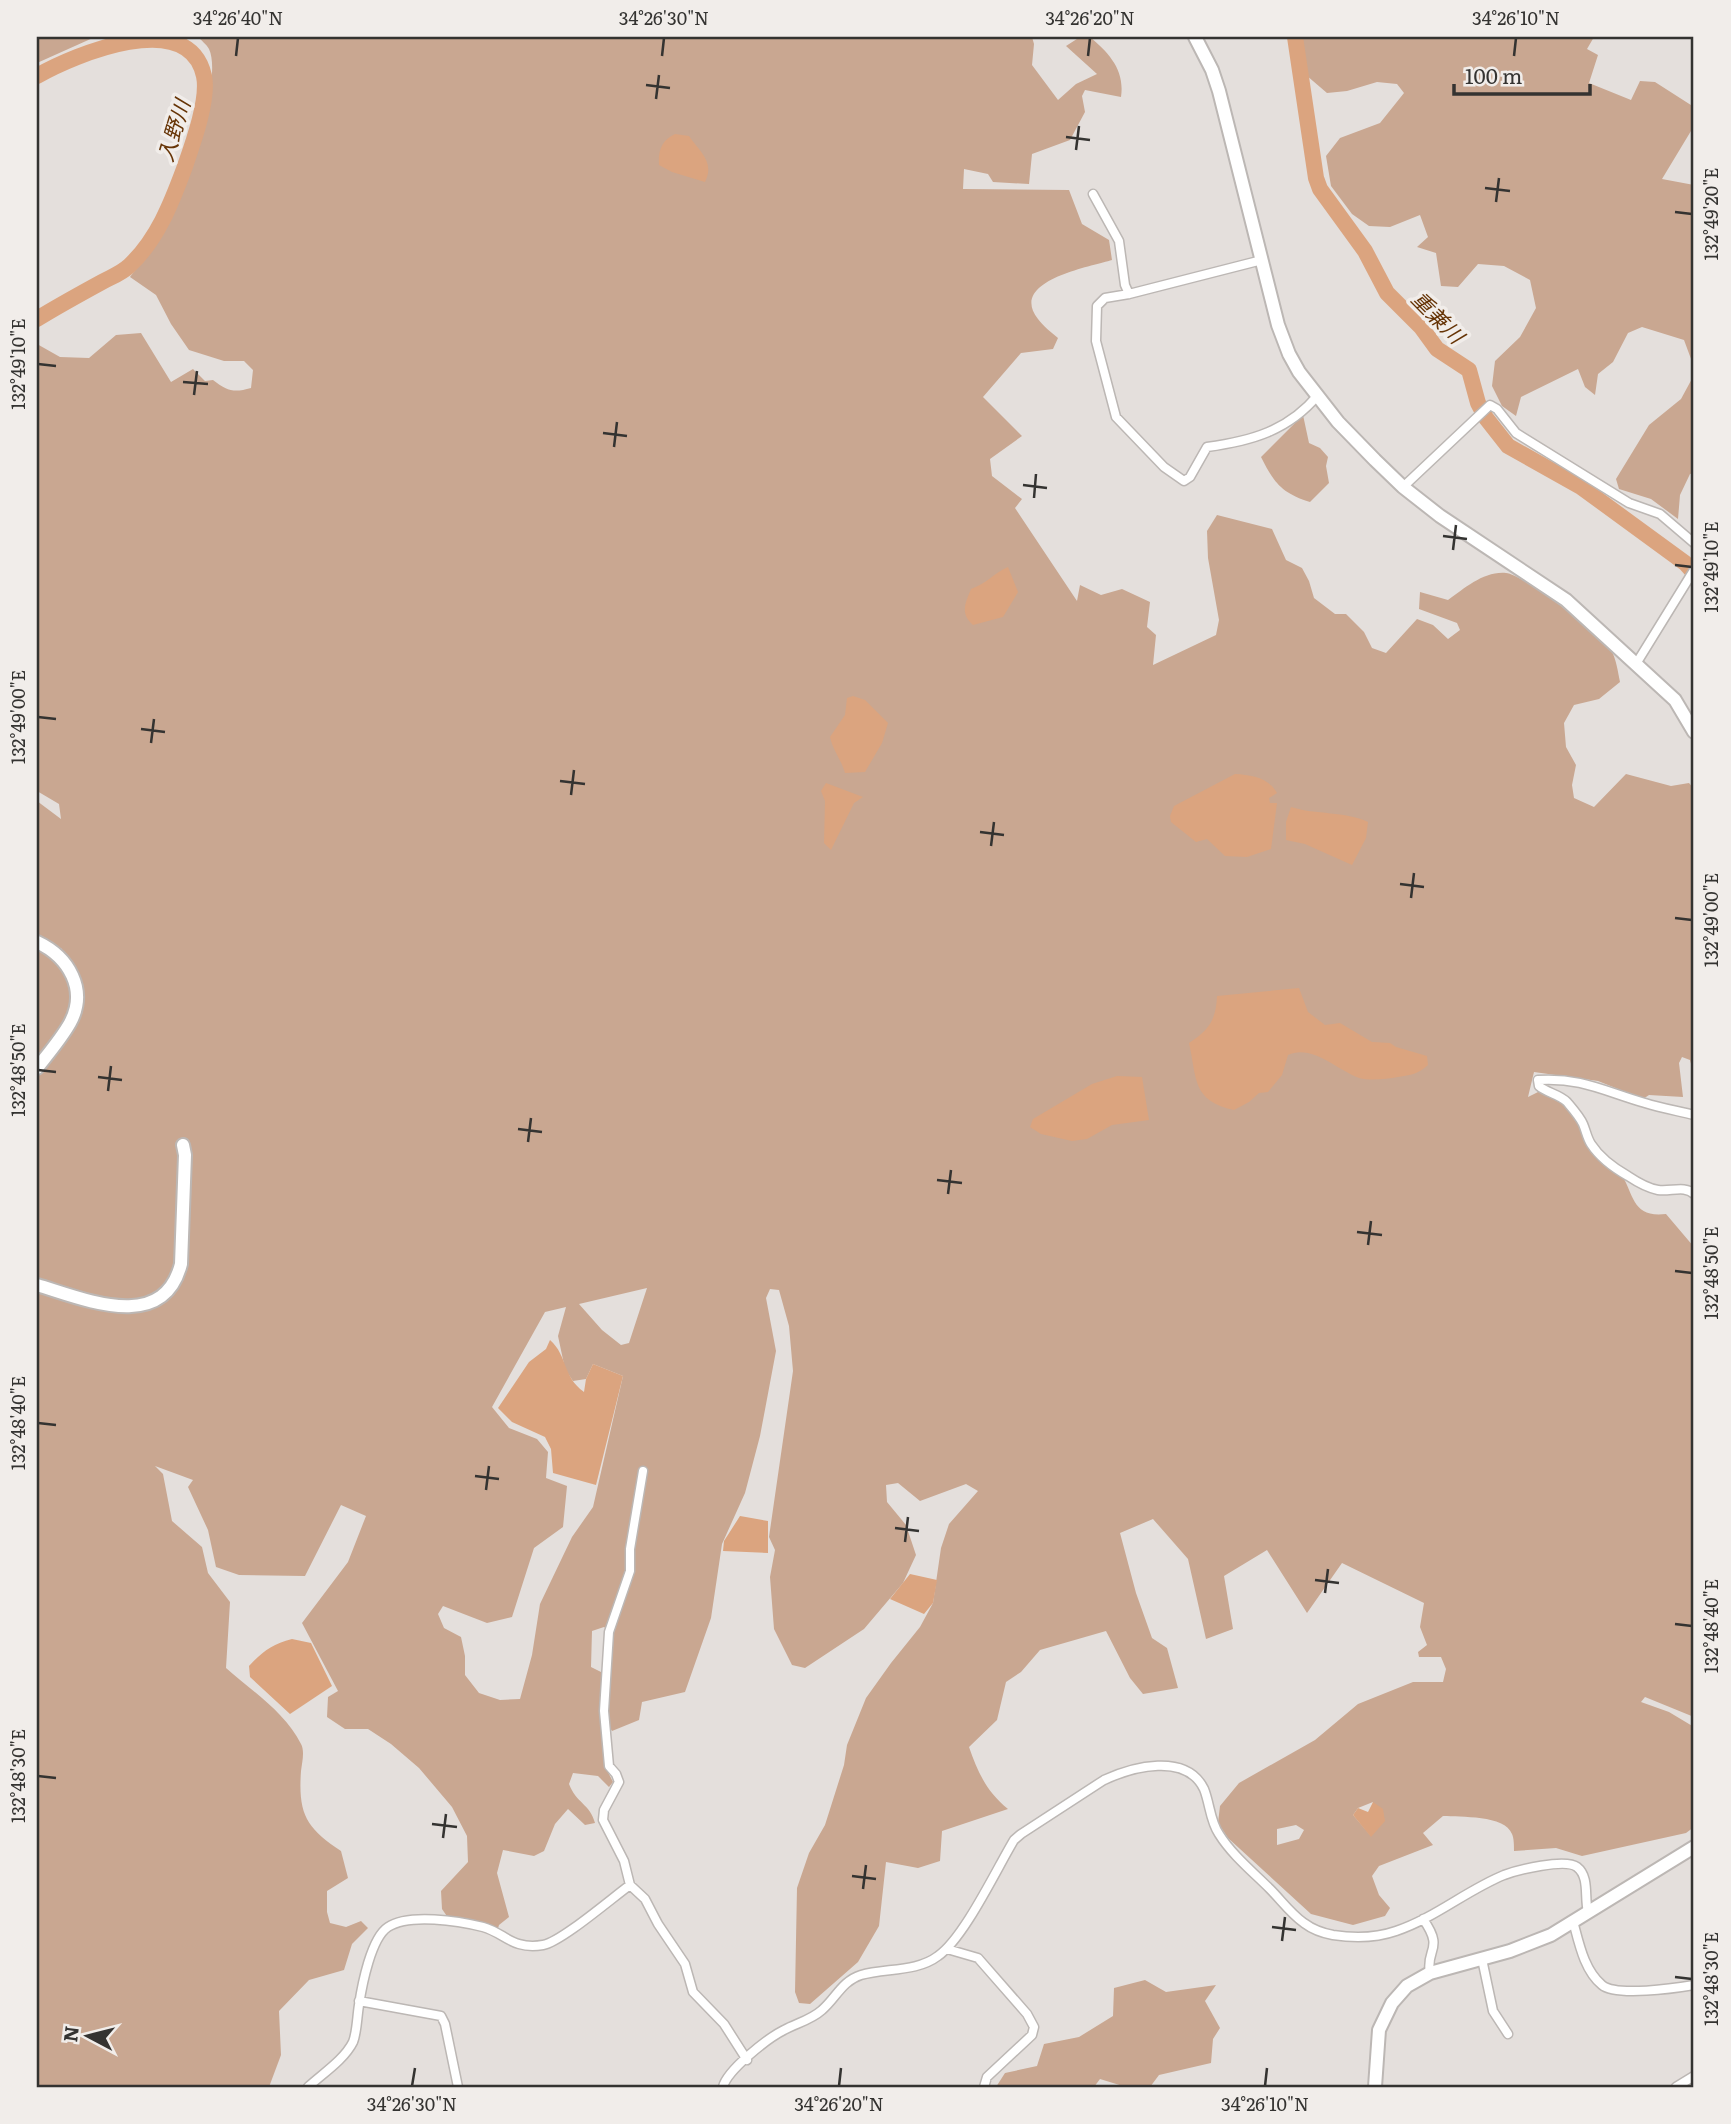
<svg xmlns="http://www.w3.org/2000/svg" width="1731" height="2124" font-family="Literata,'Noto Sans JP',serif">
	<rect width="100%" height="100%" fill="#e4dfdc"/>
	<path fill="#c9a791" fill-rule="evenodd" d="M37,37H95L37,63Z
		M198,37H1032L1034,44L1032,65L1058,100L1076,84L1097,74L1066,46L1080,37H1090C1109,53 1125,70 1121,97L1085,90L1082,96L1085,112L1070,140L1032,154L1029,184L993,182L988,174L964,169L963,189L1069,190L1082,224L1109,240L1112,260C1089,267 1008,281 1038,319C1043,326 1051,332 1058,338L1053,349L1021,353L983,397L1022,436L990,459L992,476L1022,499L1015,508L1077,601L1080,585L1101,595L1122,589L1150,602L1147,627L1156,635L1153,665L1216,635L1219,620L1208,558L1207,531L1217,515L1272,529L1286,560L1302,568L1309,581L1314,598L1335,614H1346L1364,632L1372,648L1386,653L1417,619L1433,625L1448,639L1460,630L1457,623L1419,609L1420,592L1448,600C1465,588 1484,571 1506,573C1525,575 1599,633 1611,650C1616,658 1618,672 1620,682L1599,699L1574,705L1564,723L1566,747L1576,765L1572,785L1574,798L1594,807L1626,774L1671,786L1689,783L1694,789V1075L1690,1060L1682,1057L1679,1063L1683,1097L1649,1095L1643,1099L1598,1081L1534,1072L1528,1097L1540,1091C1548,1094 1560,1097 1566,1102C1580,1115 1581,1132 1590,1144C1599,1156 1614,1163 1622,1175C1634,1196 1633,1218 1666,1214L1694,1247V1717L1645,1697L1641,1702L1669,1712L1694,1727V1827L1686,1833L1582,1856L1556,1848L1514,1851C1514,1846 1514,1838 1512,1834C1505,1815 1460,1817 1443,1816L1423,1833L1433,1845L1379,1866L1372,1876L1379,1895L1390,1908L1385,1916L1353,1925L1311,1914L1228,1838L1218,1823L1220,1806L1239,1783L1315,1740L1358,1704L1413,1682H1443L1446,1669L1441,1657H1419L1418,1652L1427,1645L1420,1627L1424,1603L1342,1563L1307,1613L1267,1550L1224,1576L1233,1629L1206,1639L1188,1559L1153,1519L1120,1533L1136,1593L1152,1638L1167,1648L1178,1688L1143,1694L1130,1678L1106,1631L1040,1650L1021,1672L1006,1682L997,1720L969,1747C978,1773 987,1792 1008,1809L942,1831L940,1861L918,1868L886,1862L879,1926L858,1962L810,2004L799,2003L795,1992L797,1888L809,1853L825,1825L844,1765L847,1745L866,1698L891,1663L920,1627L933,1603L941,1548L949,1524L978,1491L966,1484L920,1501L898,1483L886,1485L887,1502L906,1525L916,1555L903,1583L864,1629L805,1668L792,1665L774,1629L770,1577L775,1550L769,1537L793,1371L789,1326L779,1290L770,1289L766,1298L776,1351L760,1436L745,1493L722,1544L711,1618L685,1692L642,1702L639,1720L612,1731L608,1725L610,1654L613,1633L604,1627L592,1631L591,1667L603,1673L605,1766L613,1782L609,1787L598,1776L573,1773L569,1784C576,1803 590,1804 595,1823L585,1825L568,1809L555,1824L544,1851L534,1856L503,1850L497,1873L509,1917L499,1925L496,1935L481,1929L453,1925L442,1909L441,1891L468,1862L467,1836L452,1807L419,1768L391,1744L368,1729H345L327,1717L328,1697L338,1691L302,1623L348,1562L366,1516L341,1505L305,1576L239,1575L216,1567L208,1530L188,1487L193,1480L155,1466L163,1474L172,1521L202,1547L208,1573L230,1602L226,1668C252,1691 285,1712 301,1744C305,1751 302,1763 301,1771C298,1814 306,1828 341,1851L348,1878L327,1891V1912L330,1923L346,1927L361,1921L368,1928L352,1944L344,1970L309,1980L279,2011L281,2055L269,2087H37V949L59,961L62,949L37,936V801L61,819L59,804L37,791V344L60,357L89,358L116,335L141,333L171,382L193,369L205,381L213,380C227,391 234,393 251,388L253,370L244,361H224L189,350L171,324L156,295L130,277C138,266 148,255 156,243C176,212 225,83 209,49C207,45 201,40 198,37ZM647,1288L629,1343L621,1345L602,1330L579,1304ZM566,1307L558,1336L565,1369L573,1381L586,1379L593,1364L623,1376L593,1507L572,1537L540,1604L532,1655L520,1699L500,1700L479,1693L465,1675V1656L461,1637L444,1628L438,1614L443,1606L487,1623L512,1617L534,1548L563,1527L567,1486L546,1478L548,1452L537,1439L509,1428L492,1407L545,1312ZM1373,1802L1371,1836L1353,1815L1358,1808ZM1296,1825L1304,1830L1299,1839L1277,1845V1829Z
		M1300,37H1594L1587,49L1598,55L1589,83L1631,100L1640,81L1655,82L1694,107V126L1662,179L1694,185V367L1684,340L1642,327L1628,333L1613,362L1598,374L1595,395L1585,387L1578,369L1521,397L1516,416L1502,406L1492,386L1495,361L1520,337L1536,308L1530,280L1504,266L1478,264L1458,287L1441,286L1436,253L1417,247L1428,237L1420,215L1390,227L1369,226L1352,214L1331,186L1326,156L1340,138L1380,123L1404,93L1397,84L1377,82L1347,91L1327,93L1306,75Z
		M1694,375V473L1690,474L1680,495L1678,519L1651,499L1619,489L1616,479L1649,425L1681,399Z
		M1303,415L1309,443L1320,448L1328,457L1326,466L1329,483L1310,502C1282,493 1274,483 1261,457Z
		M1145,1980L1166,1992L1216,1985L1205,2001L1220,2028L1213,2039L1211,2063L1159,2075L1150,2087H1126L1100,2079L1094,2087H996L1005,2073L1037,2066L1044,2044L1079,2037L1113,2016L1114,1988Z"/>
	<path fill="#dba47f" d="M675,134L689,136C700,152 715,162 705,182L672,172L659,165C658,150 662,140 675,134Z
		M1008,567L1018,592L1003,617L973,625C960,613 965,604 971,589C986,584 994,573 1008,567Z
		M853,696L865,700L888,723L882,743L865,772L845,773C841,759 833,751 830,737L845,715L847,698Z
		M1235,774C1251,775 1268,777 1277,793L1269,798L1270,803H1277L1271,849L1247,857L1225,856L1207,839L1196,842L1171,822L1170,816L1174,806Z
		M826,783L863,797L854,803L831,850L824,843L825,801L821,791Z
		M1291,807C1316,815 1345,811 1368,822L1366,838L1352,865L1305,844L1286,840V822Z
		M1299,988L1308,1012L1325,1025L1340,1023L1372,1042L1390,1043L1396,1047L1427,1056L1428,1065C1418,1074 1411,1075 1398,1077C1386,1079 1371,1081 1359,1078C1337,1070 1312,1044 1288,1055L1282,1075L1268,1092L1259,1093L1249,1102L1234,1110C1192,1101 1197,1079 1189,1043C1209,1030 1216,1020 1217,996Z
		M1117,1076L1142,1077L1149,1120L1112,1125L1087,1139L1072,1141L1041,1134L1030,1127L1033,1119L1092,1084Z
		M550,1340C568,1356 562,1376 584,1392L586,1379L593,1364L623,1376L596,1485L553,1473L551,1449L545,1437L512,1422L498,1408L529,1362L546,1349Z
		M740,1516L768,1521V1553L723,1551L724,1541Z
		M910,1574L937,1580L933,1603L924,1614L890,1599Z
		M292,1639L311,1643L332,1686L290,1714L250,1677L249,1666C262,1652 272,1644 292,1639Z
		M1373,1802L1383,1809L1385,1821L1371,1837L1353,1815L1358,1808L1368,1812Z"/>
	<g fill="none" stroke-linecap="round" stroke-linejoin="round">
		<path stroke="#dba47f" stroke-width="16" d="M1295,37L1316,178L1320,189L1365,251L1387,293L1421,327L1437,349L1469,370L1478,403L1486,418L1508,446L1581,487L1685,563L1694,573
			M37,76C74,55 189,6 204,76C209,100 192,146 184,169C171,204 157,240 129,266C122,273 111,277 102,282C80,294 58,306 37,319"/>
		<g stroke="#bcb7b4" stroke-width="11">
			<path id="street" d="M1093,194L1119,241L1125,285L1129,294
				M1262,260L1129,294L1105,298L1097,306L1096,341L1116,417L1164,467L1184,481L1190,477L1207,447C1251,441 1288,431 1318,395
				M1403,487L1490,405L1497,409L1516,433L1629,503L1660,514L1694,543
				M1636,664L1694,570
				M1694,1115C1678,1111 1661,1108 1645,1103C1606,1092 1581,1077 1538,1080L1539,1086C1547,1093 1559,1094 1567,1102C1572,1108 1580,1117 1583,1124C1586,1131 1587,1138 1591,1144C1600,1158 1614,1168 1628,1176C1637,1182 1647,1188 1658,1190C1670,1192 1685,1185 1694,1194
				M643,1471L630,1549V1571L609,1632L604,1711L609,1766L616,1774L619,1782L604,1810L603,1820L624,1861L630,1885L645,1899L658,1924L685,1964L693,1992L724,2024L747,2060
				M1423,1919C1445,1950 1425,1949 1430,1973
				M1573,1921C1579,1943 1584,1970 1602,1985C1616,1997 1676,1988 1694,1985
				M947,1949L978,1958L1027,2014L1034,2027L1032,2035L987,2077L984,2087
				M1482,1959L1493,2011L1508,2034
				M359,2001L441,2016L445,2024L458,2087
				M308,2087C322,2074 344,2060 353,2042C357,2032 357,2017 359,2005C362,1985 371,1938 388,1927C409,1913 459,1921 483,1927C505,1933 512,1950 543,1945C561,1942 612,1898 630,1885
				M723,2087C727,2070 768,2038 784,2030C797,2023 811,2020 822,2010C836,1998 842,1981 861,1975C886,1968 917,1972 938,1956C964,1938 996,1870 1014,1840L1021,1834L1104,1780C1132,1767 1186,1752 1204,1789C1210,1804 1210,1821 1219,1834C1232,1855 1253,1872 1270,1889C1281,1900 1291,1914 1304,1923C1312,1929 1322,1933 1333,1935C1353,1938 1376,1938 1396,1931C1435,1918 1467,1890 1504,1875C1518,1870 1565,1858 1577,1867C1590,1877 1584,1898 1588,1912
				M1676,2087L1694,2076"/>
		</g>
		<g stroke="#bcb7b4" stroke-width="16">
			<path id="secondary" d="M1195,37L1212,70L1219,91L1278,325L1289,354L1299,372L1338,422L1375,460L1403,487L1440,516L1566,600L1675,700L1694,732
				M37,942C69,957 88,990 70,1023C61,1039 48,1054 37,1068
				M37,1285C84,1299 163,1334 181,1264L185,1155L183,1145
				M1375,2087L1379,2030L1392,2003L1407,1986L1430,1973L1510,1951L1551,1935L1694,1847"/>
		</g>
		<use href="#street" stroke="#fff" stroke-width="8"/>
		<use href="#secondary" stroke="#fff" stroke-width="12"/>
	</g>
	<path fill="none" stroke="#343331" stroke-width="2.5" d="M236,56L238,38M662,56L664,38M1088,56L1090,38M1514,56L1516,38M646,85L670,88M656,99L659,75M1066,137L1090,140M1076,150L1079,126M1485,188L1510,191M1496,202L1499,178M1675,212L1692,214M38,364L56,366M183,382L208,384M194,395L197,371M603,433L627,436M614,447L617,422M1023,485L1047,488M1034,498L1036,474M1443,536L1467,539M1453,550L1456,525M1675,565L1692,567M38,717L56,719M141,729L165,732M151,743L154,719M560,781L585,784M571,795L574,770M980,832L1004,835M991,846L994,822M1400,884L1424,887M1411,898L1414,873M1675,918L1692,920M38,1070L56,1072M98,1077L122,1080M108,1091L111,1066M518,1129L542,1132M528,1142L531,1118M937,1180L962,1183M948,1194L951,1170M1357,1232L1382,1235M1368,1245L1371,1221M1675,1271L1692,1273M38,1423L56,1425M475,1476L499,1479M486,1490L489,1466M895,1528L919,1531M905,1542L908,1517M1315,1580L1339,1583M1325,1593L1328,1569M1675,1624L1692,1626M38,1776L56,1778M432,1824L457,1827M443,1838L446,1814M852,1876L876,1879M863,1889L866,1865M1272,1927L1296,1930M1282,1941L1285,1917M1675,1977L1692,1979M412,2086L415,2068M839,2086L841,2068M1265,2086L1267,2068"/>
	<g text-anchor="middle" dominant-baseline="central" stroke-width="7" stroke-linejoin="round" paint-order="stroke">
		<g font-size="21" font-style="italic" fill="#663406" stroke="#f1edea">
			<text transform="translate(172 130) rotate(-73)">入野川</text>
			<text transform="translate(1439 316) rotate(45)">重兼川</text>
		</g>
	</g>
	<rect width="1731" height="2124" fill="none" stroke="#f1edea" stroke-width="77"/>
	<g transform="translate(88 2036) rotate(277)" stroke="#f1edea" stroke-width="5" paint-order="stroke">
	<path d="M0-5L12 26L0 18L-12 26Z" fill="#343331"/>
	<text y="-10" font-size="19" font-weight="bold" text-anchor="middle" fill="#343331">N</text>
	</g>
	<path d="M1454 84v10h136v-10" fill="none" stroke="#343331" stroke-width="3.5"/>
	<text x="1465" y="84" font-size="21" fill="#343331" stroke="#f1edea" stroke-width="5" paint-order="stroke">100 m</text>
	<rect x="38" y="38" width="1654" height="2048" fill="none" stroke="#343331" stroke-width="2.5"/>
	<g font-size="18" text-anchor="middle" fill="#343331">
		<text x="238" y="25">34°26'40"N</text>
		<text x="664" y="25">34°26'30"N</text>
		<text x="1090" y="25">34°26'20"N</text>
		<text x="1516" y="25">34°26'10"N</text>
		<text transform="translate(1712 214) rotate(-90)" y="6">132°49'20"E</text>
		<text transform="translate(19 364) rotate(-90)" y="6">132°49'10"E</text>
		<text transform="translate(1712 567) rotate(-90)" y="6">132°49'10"E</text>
		<text transform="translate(19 717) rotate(-90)" y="6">132°49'00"E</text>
		<text transform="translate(1712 920) rotate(-90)" y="6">132°49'00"E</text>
		<text transform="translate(19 1070) rotate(-90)" y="6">132°48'50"E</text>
		<text transform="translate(1712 1273) rotate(-90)" y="6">132°48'50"E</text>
		<text transform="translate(19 1423) rotate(-90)" y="6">132°48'40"E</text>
		<text transform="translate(1712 1626) rotate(-90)" y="6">132°48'40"E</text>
		<text transform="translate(19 1776) rotate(-90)" y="6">132°48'30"E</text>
		<text transform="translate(1712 1979) rotate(-90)" y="6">132°48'30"E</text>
		<text x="412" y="2111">34°26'30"N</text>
		<text x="839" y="2111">34°26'20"N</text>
		<text x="1265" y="2111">34°26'10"N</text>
	</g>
</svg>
